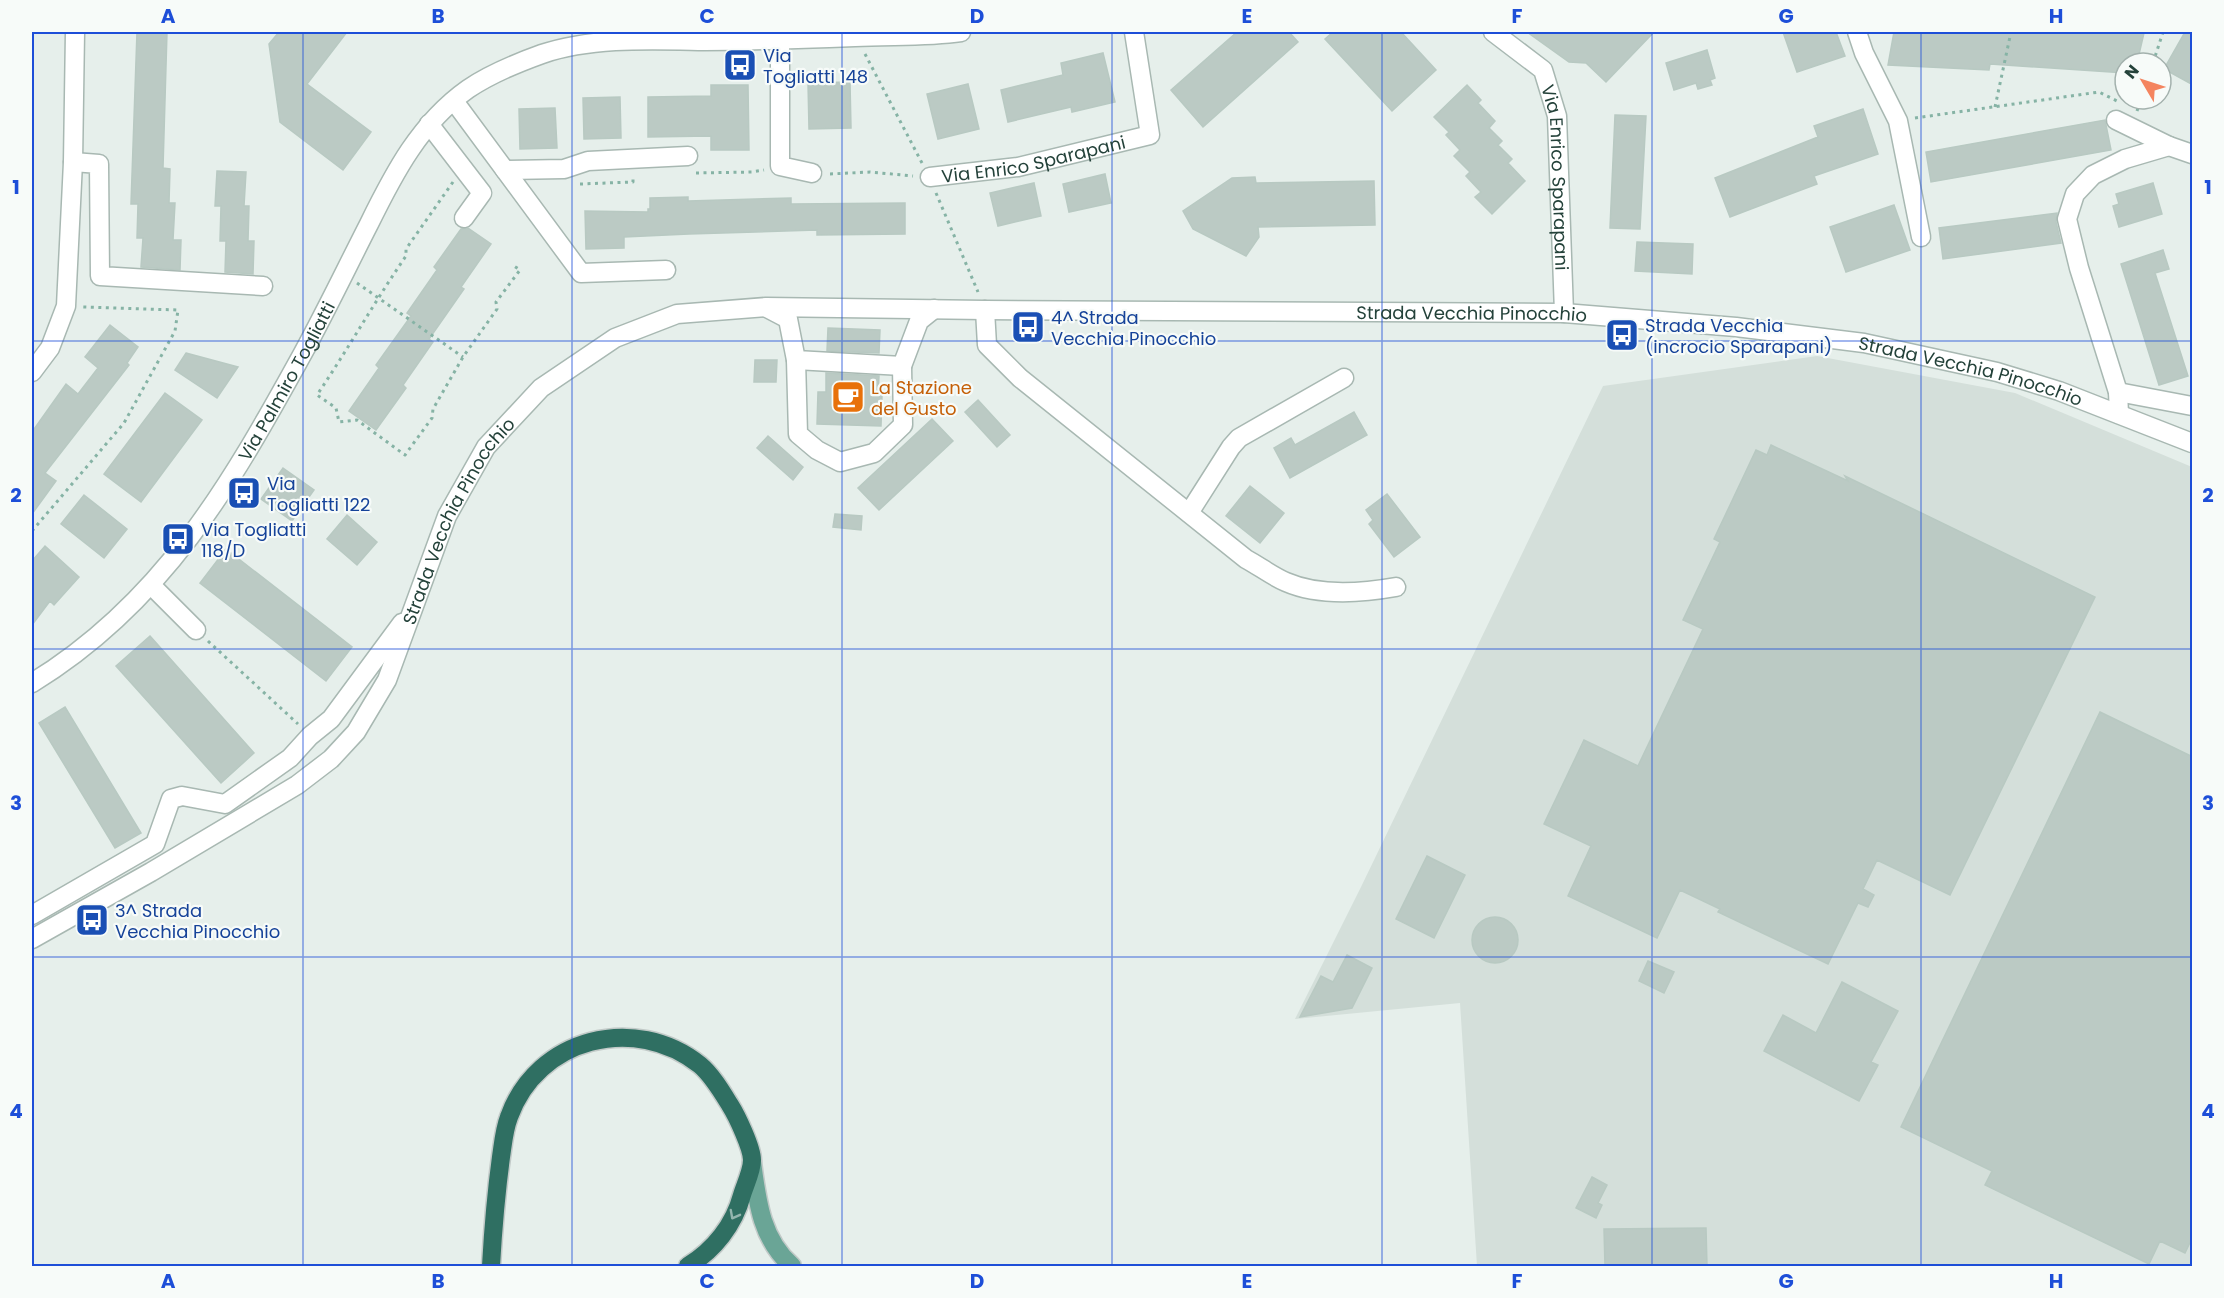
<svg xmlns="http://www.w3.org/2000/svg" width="2224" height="1298" font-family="Poppins,sans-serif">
	<rect width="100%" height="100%" fill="#e6efeb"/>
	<path fill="#d4dfda" d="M1817,356L2015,393L2192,467V1266H1477L1460,1003L1295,1019L1361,887L1603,386Z"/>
	<path fill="#bbcac4" stroke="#b8c9c2" stroke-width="1.5" d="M137,32H167L163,168L170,169L169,203H175L173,240H181L180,270L141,267L143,238H137L138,204H131Z
		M279,32H347L307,84L371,132L343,170L280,122L269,44Z
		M1237,32H1289L1298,42L1203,127L1171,90Z
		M1333,32H1401L1436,70L1392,111L1325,39Z
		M1527,32H1654L1606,82L1586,63L1569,62Z
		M1783,32H1836L1845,56L1797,72Z
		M1894,32H2127L2144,33L2137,63H2125V73L1990,64L1989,70L1888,65Z
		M2185,32H2193V85L2164,69Z
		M1707,50L1715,78L1710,80L1712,85L1698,89L1696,83L1674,90L1666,63Z
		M1103,53L1115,102L1072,112L1071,107L1008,122L1001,90L1063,75L1061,63Z
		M850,82L851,128L809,129L808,83Z
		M968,84L979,129L938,139L927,94Z
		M711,85H748L749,150H711V136L648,137V97L711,96Z
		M1467,85L1481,100L1478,103L1495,121L1489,128L1502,141L1498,145L1512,159L1508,163L1525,181L1492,214L1475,197L1481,192L1466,176L1470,172L1454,156L1460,150L1446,135L1449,132L1434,117Z
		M620,97L621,138L584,139L583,98Z
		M555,108L557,148L520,149L519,109Z
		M1863,109L1878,154L1814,176L1817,184L1730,217L1715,178L1818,137L1814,126Z
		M1615,115L1646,116L1640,229L1610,228Z
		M2105,120L2111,150L1931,182L1926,152Z
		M217,171L246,172L244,206H249L248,241H254L253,274L225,272L226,241H220L221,206H215Z
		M1105,174L1111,203L1069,212L1063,184Z
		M1255,177L1256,183L1374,181L1375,225L1258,227L1259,237L1246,256L1193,229L1183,211L1232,178Z
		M1034,183L1041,216L998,226L990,193Z
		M2153,183L2162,214L2119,227L2113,206L2119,204L2116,194Z
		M688,197V201L791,198V204L905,203V234L817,235V230L689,234L624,237V248L586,249L585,211L648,212V209H650V198Z
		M1894,205L1910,250L1846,272L1830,227Z
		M2057,213L2056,222L2061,243L1943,259L1939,228Z
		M468,228L491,244L461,287L464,289L429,339L433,342L403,385L406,388L376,430L349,411L379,368L376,365L411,316L407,313L437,270L434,267L461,229Z
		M1637,242L1693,244L1692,274L1635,271Z
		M2163,250L2169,269L2155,273L2188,376L2159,385L2121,264Z
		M110,325L138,347L127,363L129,365L45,473L56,481L32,514V432L66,384L78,394L98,368L85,357Z
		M828,328L880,330L879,353L827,351Z
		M186,353L238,367L217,398L175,370Z
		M755,360H777L776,382H754Z
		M826,373L879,376L878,394H882L881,426L817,424L818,392H826Z
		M165,393L202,420L141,502L104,474Z
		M978,400L1010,435L997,447L965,412Z
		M1354,412L1367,435L1290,478L1274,448L1291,438L1295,445Z
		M932,419L953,441L879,510L858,488Z
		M768,436L803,467L793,480L757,448Z
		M1771,445L1848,481L1845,476L2095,597L1950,895L1877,860L1863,889L1874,895L1868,907L1858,903L1828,964L1718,912L1720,909L1680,890L1657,938L1568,896L1591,846L1544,824L1584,740L1638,766L1703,629L1683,620L1720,542L1714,539L1756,450L1767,455Z
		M283,468L314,490L292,521L261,499Z
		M1250,486L1284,513L1260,543L1226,516Z
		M1387,494L1420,537L1394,557L1369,524L1373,520L1366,510Z
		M84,495L127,529L104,558L61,524Z
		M835,514L862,516L861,530L833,527Z
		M347,515L377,542L357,565L327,539Z
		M45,546L79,577L54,605L50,601L32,625V561Z
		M226,549L352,647L326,681L200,583Z
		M150,636L254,753L221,783L116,666Z
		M65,707L141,833L115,848L39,723Z
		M2100,712L2193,757V1236L2185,1253L2160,1241L2149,1264L1985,1185L1992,1171L1901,1127Z
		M1427,856L1465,875L1434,938L1396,919Z
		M1472 940a23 23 0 1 1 46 0a23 23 0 1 1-46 0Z
		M1347,955L1372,968L1352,1008L1300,1017L1321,976L1333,982Z
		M1648,961L1674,972L1664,993L1639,981Z
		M1842,982L1898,1011L1871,1062L1878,1065L1859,1101L1764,1051L1783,1015L1816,1033Z
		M1592,1177L1607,1185L1598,1203L1602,1205L1596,1218L1576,1208Z
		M1706,1228L1707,1266H1605L1604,1229Z"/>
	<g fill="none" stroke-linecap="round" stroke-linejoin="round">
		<g stroke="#a8b8b2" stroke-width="21">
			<g id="minor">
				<path id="s1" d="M1493,32L1543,70L1557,116L1564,313"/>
				<path d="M1857,32L1864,53L1898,121L1921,237"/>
				<path d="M780,40V166L812,173"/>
				<path d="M454,101L581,273L666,270"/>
				<path d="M2116,120L2169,146"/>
				<path d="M429,124L482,193L464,218"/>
				<path d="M73,162L99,164L100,276L263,286"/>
				<path d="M505,170L564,169L588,161L688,156"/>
				<path id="s2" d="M930,177L1018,167L1150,135L1134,32"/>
				<path d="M767,308L788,319L796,360L902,366L919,321L934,309"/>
				<path d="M985,310L987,345L1020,378L1246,559C1259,566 1272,576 1286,582C1318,596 1362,593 1396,587"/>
				<path d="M796,360L798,434L817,450L840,462L874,453L903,425L902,366"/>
				<path d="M32,372L50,348L66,306L73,162L75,32"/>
				<path d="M2118,392L2192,406"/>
				<path d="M2119,414L2118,392L2079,268L2067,219L2075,194L2093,175L2125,159L2169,146L2192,154"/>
				<path d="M1189,513L1231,447L1239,438L1344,378"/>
				<path d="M151,585L196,630"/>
				<path id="s3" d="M32,683C163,603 231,484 303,353C326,311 347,267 369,224C394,173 420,123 468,89C490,74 517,63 542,54C592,37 652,40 704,41C755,41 805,39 855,37C891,35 926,37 961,32"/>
				<path d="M32,915L155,844L171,799L182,796L225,804L290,758L310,736L331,719L402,623"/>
				<path id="s4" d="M32,939L151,872L297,785L331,759L356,732L387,680L447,516L486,447L541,388L615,338L677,314L766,307L985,310L1564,313L1736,327L1864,343L1997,372L2059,391L2192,443"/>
			</g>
		</g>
		<g stroke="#c2cac8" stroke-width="21">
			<path id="major" d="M752,1162C757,1200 761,1239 792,1266"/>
		</g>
		<g stroke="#c2cac8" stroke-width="21">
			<path id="highway" d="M491,1266C493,1230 496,1194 501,1157C503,1144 504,1130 509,1117C537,1038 635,1013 700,1065C712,1075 722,1092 730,1105C737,1116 752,1148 752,1160C752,1171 745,1185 742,1195C734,1225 714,1250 688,1266"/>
		</g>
		<path stroke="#86b3a5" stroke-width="3" stroke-dasharray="3 4.5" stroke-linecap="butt" d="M865,54L922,163
			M2153,63L2163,32
			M1995,107L2011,32
			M2137,111L2141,99
			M1915,118L2099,92L2117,101
			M696,173L752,172L764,170
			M830,174L870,172L913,176
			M453,182L406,249V256C375,301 348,349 317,395L336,408L339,422L357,420L405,455L432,418L433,409L463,357L497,309L496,302L520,270L514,266
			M580,184L633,182V175
			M936,193L978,292
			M357,283L463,357
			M32,531L124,423L175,331L178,310L83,307
			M208,641L298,724"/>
		<use href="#minor" stroke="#fff" stroke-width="18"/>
		<use href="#major" stroke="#6aa596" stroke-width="18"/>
		<use href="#highway" stroke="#2f6f62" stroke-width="18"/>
	</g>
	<defs><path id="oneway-chevron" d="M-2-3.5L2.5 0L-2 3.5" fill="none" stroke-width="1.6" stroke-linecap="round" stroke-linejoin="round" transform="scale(1.5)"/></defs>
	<use stroke="#93b5ae" href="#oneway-chevron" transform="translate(734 1215) rotate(118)"/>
	<path fill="none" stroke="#1d4ed8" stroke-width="1.5" stroke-opacity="0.55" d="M303,32V1266M572,32V1266M842,32V1266M1112,32V1266M1382,32V1266M1652,32V1266M1921,32V1266M32,341H2192M32,649H2192M32,957H2192"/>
	<defs>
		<g id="bus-square" transform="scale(1.725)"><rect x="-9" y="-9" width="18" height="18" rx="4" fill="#1a4fb4" stroke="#f7fbf9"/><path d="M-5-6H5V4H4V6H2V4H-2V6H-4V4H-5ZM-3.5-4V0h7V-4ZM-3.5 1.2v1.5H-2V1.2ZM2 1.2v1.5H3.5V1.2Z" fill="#fff"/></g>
		<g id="cafe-square" transform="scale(1.725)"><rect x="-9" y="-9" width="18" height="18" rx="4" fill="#e8710a" stroke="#f7fbf9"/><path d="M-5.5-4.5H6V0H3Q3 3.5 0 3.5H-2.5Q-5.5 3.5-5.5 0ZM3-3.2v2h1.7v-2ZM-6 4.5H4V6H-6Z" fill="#fff"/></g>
	</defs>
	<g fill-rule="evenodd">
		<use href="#bus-square" x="740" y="65"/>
		<use href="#bus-square" x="1028" y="327"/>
		<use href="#bus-square" x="1622" y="335"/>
		<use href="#cafe-square" x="848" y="397"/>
		<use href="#bus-square" x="244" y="493"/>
		<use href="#bus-square" x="178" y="539"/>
		<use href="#bus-square" x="92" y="920"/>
	</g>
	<g text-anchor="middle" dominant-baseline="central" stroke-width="4.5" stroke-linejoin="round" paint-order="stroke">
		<g font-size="18" fill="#164399" stroke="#f7fbf9" text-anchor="start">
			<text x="763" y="55">Via<tspan x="763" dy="21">Togliatti 148</tspan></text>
			<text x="1051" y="317">4^ Strada<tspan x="1051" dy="21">Vecchia Pinocchio</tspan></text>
			<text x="1645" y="325">Strada Vecchia<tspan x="1645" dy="21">(incrocio Sparapani)</tspan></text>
			<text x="267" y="483">Via<tspan x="267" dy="21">Togliatti 122</tspan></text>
			<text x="201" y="529">Via Togliatti<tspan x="201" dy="21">118/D</tspan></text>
			<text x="115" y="910">3^ Strada<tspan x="115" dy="21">Vecchia Pinocchio</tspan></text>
		</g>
		<g font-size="18" fill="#24423a" stroke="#f7fbf9">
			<text stroke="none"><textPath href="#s2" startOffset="105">Via Enrico Sparapani</textPath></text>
			<text stroke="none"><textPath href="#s1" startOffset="172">Via Enrico Sparapani</textPath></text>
			<text stroke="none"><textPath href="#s4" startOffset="1732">Strada Vecchia Pinocchio</textPath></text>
			<text stroke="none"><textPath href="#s4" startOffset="2236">Strada Vecchia Pinocchio</textPath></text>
			<text stroke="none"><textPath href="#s3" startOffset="400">Via Palmiro Togliatti</textPath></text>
			<text stroke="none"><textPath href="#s4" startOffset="622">Strada Vecchia Pinocchio</textPath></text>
		</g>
		<g font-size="18" fill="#c56008" stroke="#f7fbf9" text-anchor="start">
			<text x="871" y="387">La Stazione<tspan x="871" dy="21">del Gusto</tspan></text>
		</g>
	</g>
	<rect width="2224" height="1298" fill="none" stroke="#f7fbf9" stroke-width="66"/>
	<g transform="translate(2143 81) rotate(309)"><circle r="28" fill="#f7fbf9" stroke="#a3b1ad" stroke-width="1.5"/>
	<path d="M0-4.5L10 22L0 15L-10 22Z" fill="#f4845f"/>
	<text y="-9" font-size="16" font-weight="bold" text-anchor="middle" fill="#24423a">N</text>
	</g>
	<rect x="33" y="33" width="2158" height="1232" fill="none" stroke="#1d4ed8" stroke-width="2"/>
	<g font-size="20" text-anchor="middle" font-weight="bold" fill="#1d4ed8">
		<text x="168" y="23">A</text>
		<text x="438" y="23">B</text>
		<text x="707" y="23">C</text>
		<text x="977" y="23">D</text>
		<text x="1247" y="23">E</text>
		<text x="1517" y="23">F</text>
		<text x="1786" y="23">G</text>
		<text x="2056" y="23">H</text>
		<text x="16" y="194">1</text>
		<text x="2208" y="194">1</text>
		<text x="16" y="502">2</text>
		<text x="2208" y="502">2</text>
		<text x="16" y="810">3</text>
		<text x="2208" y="810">3</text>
		<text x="16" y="1118">4</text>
		<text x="2208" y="1118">4</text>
		<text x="168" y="1288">A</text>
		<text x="438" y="1288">B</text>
		<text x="707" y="1288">C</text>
		<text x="977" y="1288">D</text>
		<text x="1247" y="1288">E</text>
		<text x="1517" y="1288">F</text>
		<text x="1786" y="1288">G</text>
		<text x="2056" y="1288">H</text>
	</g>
</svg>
